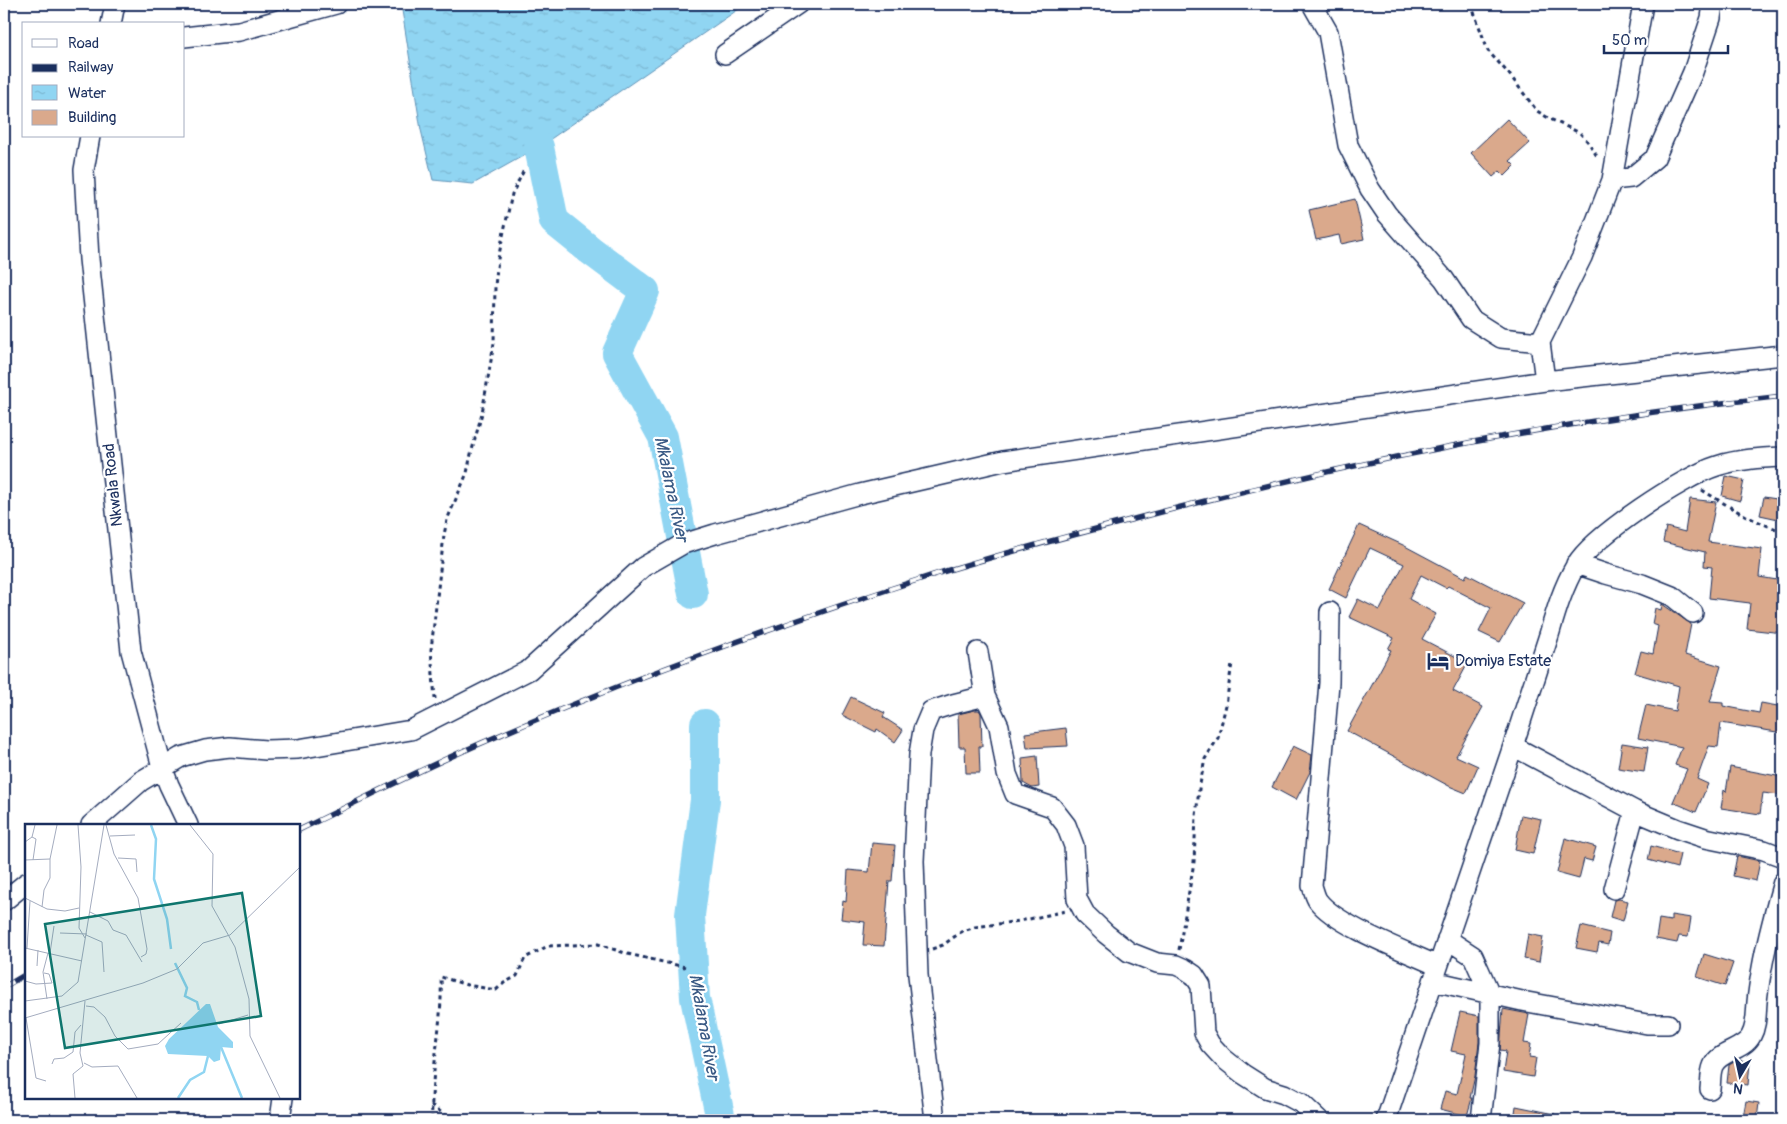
<svg xmlns="http://www.w3.org/2000/svg" width="1787" height="1124" font-family="Pangolin,sans-serif">
	<defs>
		<pattern id="water-ripples" width="26" height="14" patternUnits="userSpaceOnUse" patternTransform="scale(1.25)"><rect width="26" height="14" fill="#90d5f2"/><path d="M2 4q2-2 4 0t4 0M15 11q2-2 4 0t4 0" fill="none" stroke="#7cb7d2"/></pattern>
	</defs>
	<rect width="100%" height="100%" fill="#fff"/>
	<filter id="ink" filterUnits="userSpaceOnUse"><feTurbulence type="fractalNoise" baseFrequency=".02" numOctaves="2"/><feDisplacementMap in="SourceGraphic" scale="10" xChannelSelector="R" yChannelSelector="G"/><feConvolveMatrix kernelMatrix="1 2 1 2 8 2 1 2 1" color-interpolation-filters="sRGB"/></filter>
	<g filter="url(#ink)">
		<path fill="url(#water-ripples)" stroke="#6193b7" d="M401,4H746L539,147L473,184L433,180L421,130Z"/>
		<g fill="none" stroke-linecap="round" stroke-linejoin="round">
			<path stroke="#90d5f2" stroke-width="30" d="M539,147L554,221L590,250L645,291L617,353L663,437L693,594
				M705,724V800L690,915L695,998L721,1120"/>
		</g>
		<path fill="#daa98c" stroke="#1b2f5e" d="M1507,119L1530,143L1510,161L1515,166L1505,176L1500,171L1493,177L1471,153Z
			M1355,199L1364,239L1341,244L1339,235L1316,240L1309,210Z
			M1726,476L1744,480L1740,501L1722,496Z
			M1764,497L1783,500V520L1760,515Z
			M1690,499L1716,502L1708,542L1762,549L1759,577L1783,581V633L1747,629L1750,603L1709,598L1712,567L1704,566L1705,552L1663,542L1666,527L1685,532Z
			M1359,525L1403,545L1465,578L1467,574L1523,603L1500,642L1479,632L1491,608L1448,586L1446,588L1421,575L1409,599L1436,614L1422,639L1468,663L1453,691L1483,707L1456,756L1478,766L1466,793L1449,786L1347,731L1391,650L1388,649L1394,638L1349,617L1358,599L1380,610L1404,564L1370,548L1346,598L1329,589Z
			M1662,604L1691,624L1685,655L1721,666L1710,702L1723,703V706L1759,713L1761,703L1783,707V733L1721,723L1718,747L1709,746L1697,779L1708,784L1696,812L1673,802L1687,769L1675,765L1682,747L1638,738L1646,705L1675,711L1679,686L1635,673L1641,651L1653,654L1658,626L1652,624L1655,608L1661,610Z
			M851,697L885,713L883,717L903,730L895,742L877,729L876,732L842,715Z
			M975,710H979L981,713L982,746H979L980,773H966L965,747H959L958,714Z
			M1066,728L1068,746L1027,748L1025,733Z
			M1622,743L1648,747L1644,772L1618,768Z
			M1293,746L1312,755L1310,772L1296,800L1272,787Z
			M1037,756L1039,787L1032,788L1023,783L1022,758Z
			M1730,767L1782,777L1779,795L1763,793L1760,814L1721,808L1724,790L1726,792Z
			M1521,815L1541,819L1533,854L1515,850Z
			M1565,838L1596,847L1592,861L1584,859L1579,879L1557,873Z
			M872,843L895,845L892,881H889L884,946L863,945L865,922L841,919L843,901L846,902L848,870L869,872Z
			M1651,846L1680,854L1677,868L1648,860Z
			M1737,856L1760,861L1756,881L1733,876Z
			M1619,899L1628,901L1623,921L1610,917L1614,900Z
			M1671,915L1691,918L1688,937L1679,936L1677,943L1656,939L1659,919L1671,921Z
			M1581,926L1610,933L1608,945L1599,943L1597,952L1576,948Z
			M1528,934L1543,937L1539,962L1524,959Z
			M1704,954L1733,963L1725,986L1697,977Z
			M1503,1009L1529,1014L1524,1043L1531,1044L1529,1057L1536,1058L1533,1077L1503,1072L1506,1051L1500,1050Z
			M1460,1012L1479,1016V1042L1475,1076L1470,1098H1472L1467,1116L1440,1109L1445,1091L1457,1094L1466,1054L1451,1051Z
			M1738,1060L1750,1062L1748,1085L1727,1083L1729,1065Z
			M1746,1101L1759,1103L1757,1119L1743,1117Z
			M1516,1106L1555,1114L1554,1120H1514Z"/>
		<g fill="none" stroke-linecap="round" stroke-linejoin="round">
			<g stroke="#1b2f5e" stroke-width="22">
				<path id="minor" d="M1312,4L1328,32L1348,145L1370,189L1387,214L1444,279L1471,319L1501,338L1540,342
					M111,24L115,4
					M184,37L239,31L336,4
					M725,54L798,4
					M90,136L84,170L89,259L131,651L162,767L169,785L188,825
					M1612,180L1631,178L1655,158L1693,72L1711,18L1713,4
					M1545,381L1540,342L1582,257L1612,180L1643,4
					M1576,564L1606,574L1642,584L1672,596L1693,613
					M1330,612L1329,683L1312,886C1314,891 1315,897 1318,901C1337,926 1408,952 1438,966
					M978,652L985,696L999,726L1007,774L1015,794L1052,807L1066,825L1074,846L1077,899L1085,914L1106,934L1129,952L1157,963L1176,965L1185,969L1194,975L1201,986L1204,1033L1210,1044L1223,1058L1243,1074L1265,1088L1284,1094L1301,1103L1319,1120
					M1513,746L1635,811L1678,829L1705,838L1764,850L1783,857
					M91,825L141,781L181,757L205,750L230,747L266,750L298,749L411,730L529,670L643,567L683,544L715,534L860,494L1003,461L1545,381L1783,355
					M1614,889L1635,811
					M4,901L26,883
					M1447,939L1473,956L1490,994V1043L1481,1120
					M1433,981L1522,1001L1647,1024H1668
					M1710,1089C1711,1082 1710,1073 1713,1066C1719,1051 1743,1051 1751,1036C1757,1025 1756,1013 1757,1002C1758,991 1760,979 1762,968C1767,939 1775,911 1783,882
					M280,1120L283,1098
					M935,1120L918,975L914,861L919,754L923,730L931,711L953,704L985,696
					M1386,1120C1428,995 1470,870 1513,746C1525,709 1537,672 1549,635C1556,611 1563,587 1576,565C1593,536 1684,476 1717,466C1739,459 1761,458 1783,457"/>
			</g>
			<path stroke="#1b2f5e" stroke-width="3" stroke-dasharray="4 4" stroke-linecap="butt" d="M1471,4L1488,51L1509,74L1537,111L1550,119L1580,133L1589,143L1598,158
				M1702,490C1728,506 1753,522 1783,531
				M435,699L431,650L444,535L447,520L467,473L471,454L482,413L494,343L495,286L498,259L512,194L524,170
				M932,949L943,945L961,932L975,927L1020,921L1066,911
				M1179,950L1194,862L1196,816L1199,789L1205,759L1218,738L1226,705L1232,663
				M431,1105L452,1120
				M432,1120C430,1072 443,1025 441,977L467,985L496,990L504,983L517,976L525,958L548,946L598,944L628,954L685,967"/>
			<use href="#minor" stroke="#fff" stroke-width="19"/>
			<g stroke="#1b2f5e" stroke-width="5.5">
				<path id="rail" d="M299,830C355,803 411,774 468,749C620,682 777,625 936,574C1013,550 1091,530 1169,510C1371,458 1576,418 1783,396
					M4,987L26,974"/>
			</g>
			<use href="#rail" stroke="#fff" stroke-width="4" stroke-dasharray="11" stroke-linecap="butt"/>
		</g>
	</g>
	<defs>
		<g id="hotel-bare" transform="scale(1.725)"><path d="M-6-4.5h1.5V1H6V5H4.5V3h-9V5H-6ZM-4 0a1.8 1.8 0 1 1 3.6 0ZM.5 0V-2.5h3Q6-2.5 6 0Z" fill="#1b2f5e" stroke="#fff" stroke-width="2.5" paint-order="stroke"/></g>
	</defs>
	<g fill-rule="evenodd">
		<use href="#hotel-bare" x="1438" y="661"/>
	</g>
	<g text-anchor="middle" dominant-baseline="central" stroke-width="4.5" stroke-linejoin="round" paint-order="stroke">
		<g font-size="16" fill="#1b2f5e" stroke="#fff">
			<text transform="translate(113 485) rotate(-96)">Nkwala Road</text>
		</g>
		<g font-size="16" fill="#1b2f5e" stroke="#fff" text-anchor="start">
			<text x="1455" y="661">Domiya Estate</text>
		</g>
		<g font-size="18" font-style="italic" fill="#385883" stroke="#fff">
			<text transform="translate(671 489) rotate(78)">Mkalama River</text>
			<text transform="translate(704 1027) rotate(80)">Mkalama River</text>
		</g>
	</g>
	<g transform="translate(25 824)">
		<rect width="275" height="275" fill="#fff"/>
		<path d="M181,180H185L193,203L208,218V224L196,223L195,236L189,238L183,232L143,230L140,222L144,215Z" fill="#90d5f2"/>
		<path fill="none" stroke="#90d5f2" stroke-width="2.5" d="M126,1L131,15L129,55L142,95L146,125M150,139L162,164L160,172L172,178L174,186M196,223L217,274M153,274L165,256L179,248L183,232"/>
		<path fill="none" stroke="#a4acbf" stroke-width="1" d="M53,1L56,43L54,104L60,114M81,1L89,30L113,74L122,125L121,130L116,133M165,1L188,30L187,82L210,123L224,175L225,212L255,274M85,12L110,11M7,13L11,15L8,36M0,18L7,13L10,1M93,34L111,35L112,48M0,36L25,35L32,1M0,74L22,85L40,87L54,84M17,83L19,66L25,54V35M65,88L83,97L88,106L101,111L117,138M35,109L62,110M61,111L77,118L79,148M0,124L57,137M2,124L5,77M25,129L29,102M12,142L13,126M0,157L11,160L27,159L24,150L19,149M22,175L18,148L23,129M0,177L37,172L53,158L79,1M61,182L69,183L80,193L90,212L103,225L133,220L156,199M0,194L118,159L152,145L178,119L205,111L275,43M1,194L11,254L21,257M194,200L223,191M59,239L67,243L93,242L112,274M27,240L29,235L39,234L48,228L50,208L56,201M50,274L48,250L58,242L55,229L60,177"/>
		<path fill="#0f766e" fill-opacity="0.15" stroke="#0f766e" stroke-width="2.5" d="M217,69L236,192L40,224L20,100Z"/>
		<rect width="275" height="275" fill="none" stroke="#1b2f5e" stroke-width="2.5"/>
	</g>
	<rect width="1787" height="1124" fill="none" stroke="#fff" stroke-width="20"/>
	<rect x="10" y="10" width="1767" height="1104" fill="none" stroke="#1b2f5e" stroke-width="2" filter="url(#ink)"/>
	<rect x="22" y="22" width="162" height="115" fill="#ffffff" stroke="#a4acbf"/>
	<rect x="32" y="39" width="25" height="8" fill="#ffffff" stroke="#a4acbf"/>
	<text x="68" y="48" font-size="15" fill="#1b2f5e">Road</text>
	<rect x="32" y="64" width="25" height="8" fill="#1b2f5e" stroke="#a4acbf"/>
	<text x="68" y="72" font-size="15" fill="#1b2f5e">Railway</text>
	<rect x="32" y="85" width="25" height="15" fill="url(#water-ripples)" stroke="#a4acbf"/>
	<text x="68" y="98" font-size="15" fill="#1b2f5e">Water</text>
	<rect x="32" y="110" width="25" height="15" fill="#daa98c" stroke="#a4acbf"/>
	<text x="68" y="122" font-size="15" fill="#1b2f5e">Building</text>
	<g transform="translate(1740 1076) rotate(189)" stroke="#ffffff" stroke-width="4" paint-order="stroke">
	<path d="M0-4L9 19L0 12L-9 19Z" fill="#1b2f5e"/>
	<text y="-8" font-size="14" font-weight="bold" text-anchor="middle" fill="#1b2f5e">N</text>
	</g>
	<path d="M1604 45v8h124v-8" fill="none" stroke="#1b2f5e" stroke-width="2.5"/>
	<text x="1612" y="45" font-size="15" fill="#1b2f5e" stroke="#ffffff" stroke-width="4" paint-order="stroke">50 m</text>
</svg>
